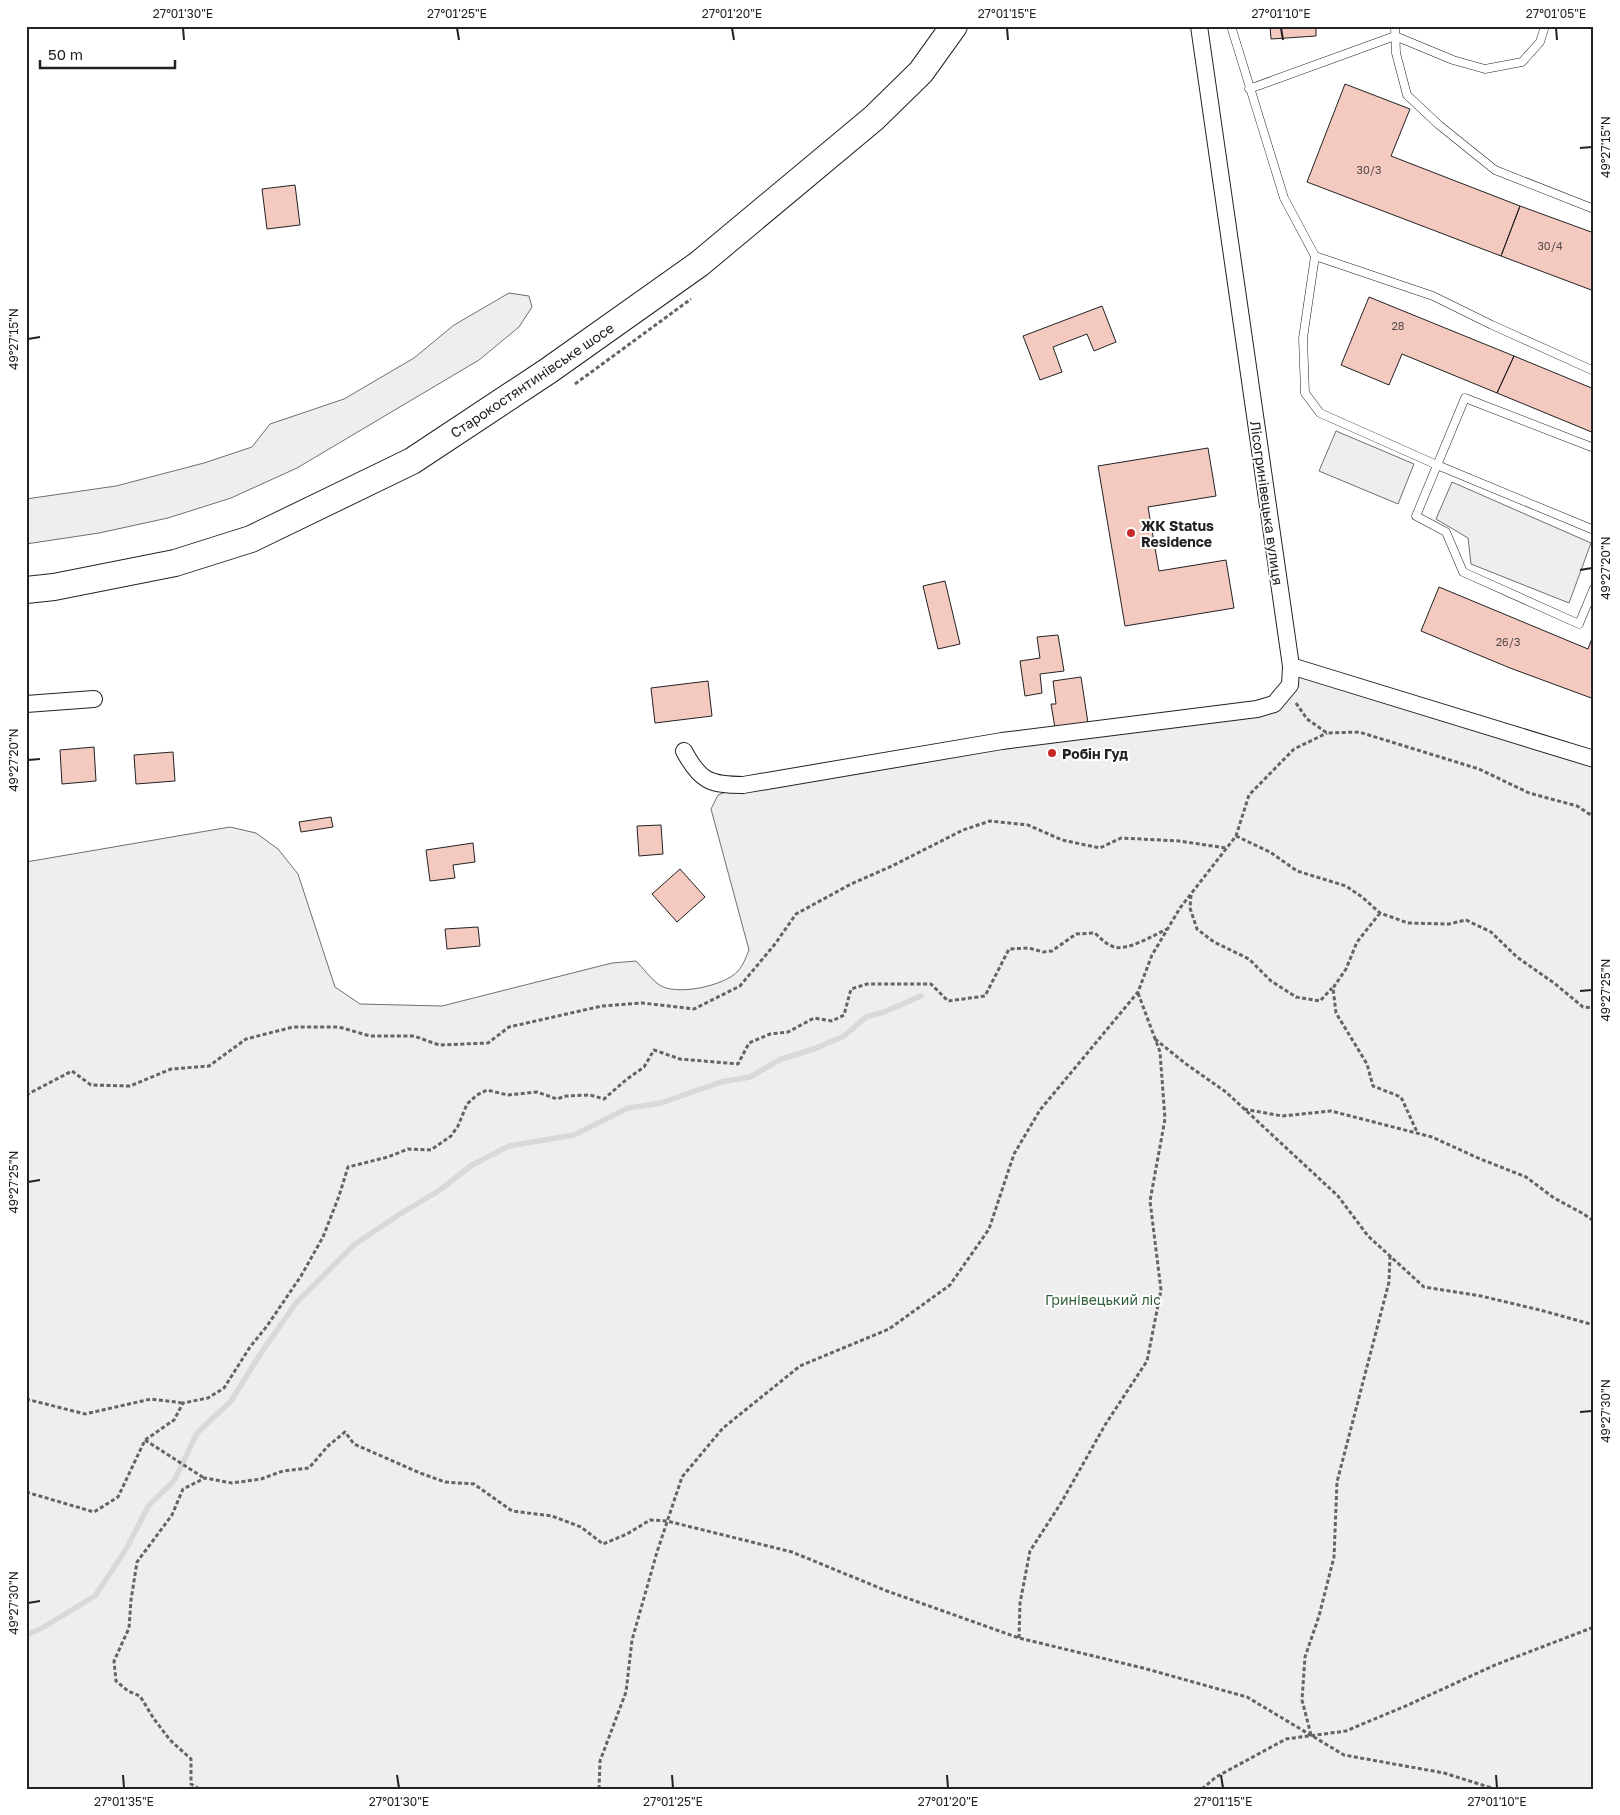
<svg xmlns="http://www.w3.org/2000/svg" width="1620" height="1815" font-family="'Golos Text',sans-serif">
	<rect width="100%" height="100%" fill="#fff"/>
	<path fill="#eee" stroke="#6f6f6f" d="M509,293L529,296L532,307L519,327L479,360L297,468L231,498L168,518L99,533L26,544V499L116,486L204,463L252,447L270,424L344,399L414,358L454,325Z
		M1336,431L1414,464L1398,504L1319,471Z
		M1452,482L1591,543L1569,603L1471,564L1468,538L1436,519Z
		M1291,666L1594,759V1789H26V862L230,827L256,833L278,849L298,874L335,987L360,1004L442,1006L612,963L636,961C643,968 650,978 658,984C674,997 725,986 738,971C743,966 746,957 749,950L711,809L718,795L743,785L1274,704Z"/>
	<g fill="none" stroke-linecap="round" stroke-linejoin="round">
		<path stroke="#d9d9d9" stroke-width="5.5" d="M26,1635L42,1628L95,1596L125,1551L149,1505L174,1481L197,1433L231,1401L261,1353L296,1303L355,1244L400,1214L440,1190L472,1165L509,1146L574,1135L628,1108L661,1103L721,1082L750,1077L781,1059L814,1049L844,1036L866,1017L884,1012L921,996"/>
	</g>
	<path fill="#f3c9c0" stroke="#222" d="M1270,26H1316V36L1271,39Z
		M1345,84L1410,109L1391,156L1520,206L1501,256L1307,182Z
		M295,185L300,225L267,229L262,189Z
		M1520,206L1594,233V291L1501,256Z
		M1369,297L1514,356L1497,393L1402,354L1389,385L1341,365Z
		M1102,306L1116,342L1094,351L1087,334L1053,347L1062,372L1040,380L1023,336Z
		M1514,356L1594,389V433L1497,393Z
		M1208,448L1216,496L1148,507L1159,571L1226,560L1234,608L1125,626L1098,466Z
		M945,581L960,644L938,649L923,586Z
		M1439,587L1588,649L1594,633V699L1510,668L1421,631Z
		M1058,635L1064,671L1040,674L1042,693L1025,696L1020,661L1040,658L1037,637Z
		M1081,677L1088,723L1055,728L1051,704H1056L1053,681Z
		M708,681L712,716L655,723L651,688Z
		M94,747L96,781L62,784L60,750Z
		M173,752L175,781L136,784L134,755Z
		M331,817L333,827L301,832L299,822Z
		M661,825L663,854L639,856L637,826Z
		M473,843L475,862L453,865L455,878L430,881L426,850Z
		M680,869L705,897L677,922L652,894Z
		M478,927L480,946L447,949L445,929Z"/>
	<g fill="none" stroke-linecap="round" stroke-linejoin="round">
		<g stroke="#222" stroke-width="9">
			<path id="lane" d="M1231,26L1284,198L1315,256L1433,296L1492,325L1594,371
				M1395,26L1396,53L1407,95L1439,125L1495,170L1594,209
				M1249,89L1395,36L1453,60L1485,69L1522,62L1540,42L1545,26
				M1315,256L1303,338L1305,393L1320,413L1437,465L1594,530
				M1594,448L1465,398L1416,516L1446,532L1463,572L1579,624L1594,588"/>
		</g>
		<g stroke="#222" stroke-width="18">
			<path id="street" d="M1291,666L1594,759
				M26,704L94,699
				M684,751C700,781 710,785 743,785L1002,741L1257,709L1274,704L1290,685L1291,666L1199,26"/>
		</g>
		<g stroke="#222" stroke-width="28">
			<path id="primary" d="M26,590L54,587L175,563L251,539L412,461L548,371L699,264L874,118L921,72L954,26"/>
		</g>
		<path stroke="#646464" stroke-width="3" stroke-dasharray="4 2.5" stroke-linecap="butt" d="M575,384L691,299
			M1296,703L1307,719L1327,733L1359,732L1479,769L1529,793L1577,806L1594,817
			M1236,836L1270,852L1297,871L1346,886L1362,897L1380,913L1408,923L1449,924L1466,920L1491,932L1517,957L1554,983L1583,1007L1594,1008
			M1191,895L1190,908L1197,929L1214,942L1249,959L1271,981L1296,997L1320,1001L1332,988
			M1380,913L1357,942L1346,969L1333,988L1336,1013L1367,1064L1373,1086L1401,1097L1418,1134
			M1155,1039L1186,1064L1226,1092L1338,1196L1368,1236L1424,1287L1481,1296L1540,1310L1594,1325
			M26,1095L72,1071L91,1085L130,1086L171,1069L209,1066L246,1039L293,1027H339L370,1036H414L439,1045L488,1043L509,1027L602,1006L642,1003L694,1009L740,986L775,944L796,914L851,884L892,866L963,830L990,821L1028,825L1062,840L1100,848L1121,838L1179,841L1226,848
			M1244,1109L1282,1116L1331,1111L1432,1137L1478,1158L1526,1177L1554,1198L1582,1213L1594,1221
			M26,1399L85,1414L151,1399L183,1403
			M145,1440L204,1478
			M26,1492L94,1512L118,1497L145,1440L174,1420L183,1403L208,1398L224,1388L250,1347L267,1326L301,1276L323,1237L339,1196L348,1167L388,1157L408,1149L431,1150L451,1136L458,1126L467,1104L477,1095L487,1090L508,1095L537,1092L557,1099L566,1096L590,1095L604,1099L627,1079L644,1067L654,1050L680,1059L738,1064L749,1043L770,1034L788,1032L814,1018L832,1021L844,1015L851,989L867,984H931L948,1001L985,996L1009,949L1029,948L1043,952L1052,951L1076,934L1095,933C1101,939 1106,944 1114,947C1128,951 1154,935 1167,929
			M1019,1638L1020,1603L1030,1551L1061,1503L1105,1425L1147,1361L1161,1290L1150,1201L1165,1119L1160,1052L1138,993
			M1311,1735L1302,1700L1305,1657L1319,1616L1334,1557L1337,1482L1389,1282L1390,1256
			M199,1789L191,1784V1759L170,1740L154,1719L140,1696L128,1691L116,1681L114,1661L129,1628L131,1600L137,1562L172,1515L183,1489L205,1478L232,1483L261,1479L283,1471L309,1468L328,1446L345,1432L354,1444L420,1473L445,1482L474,1484L512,1511L552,1516L581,1527L603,1544L627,1534L650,1520L667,1521L792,1552L887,1591L1019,1638L1143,1668L1247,1697L1344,1755L1444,1773L1495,1789
			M599,1789L600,1761L626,1692L632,1640L657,1552L682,1477L723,1428L800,1366L889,1329L950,1285L989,1229L1014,1154L1040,1110L1138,992L1152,955L1180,908L1236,836L1249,795L1294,749L1327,733
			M1202,1789L1216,1777L1286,1739L1346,1731L1408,1705L1495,1665L1594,1627"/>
		<use href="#lane" stroke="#fff" stroke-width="8"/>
		<use href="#street" stroke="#fff" stroke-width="16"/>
		<use href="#primary" stroke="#fff" stroke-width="26"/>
	</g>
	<path fill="none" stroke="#222" stroke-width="2" d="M183,28L184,40M457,28L459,40M732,28L734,40M1007,28L1008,40M1281,28L1283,40M1556,28L1557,40M1580,148L1592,147M28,339L40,337M1580,570L1592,568M28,760L40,759M1580,991L1592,990M28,1182L40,1180M1580,1412L1592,1411M28,1603L40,1601M123,1775L124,1788M397,1775L399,1788M672,1775L673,1788M947,1775L948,1788M1221,1775L1223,1788M1496,1775L1497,1788"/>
	<g fill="#c62828" stroke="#fff" stroke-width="2">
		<circle cx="1131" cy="533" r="5"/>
		<circle cx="1052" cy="753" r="5"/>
	</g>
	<g text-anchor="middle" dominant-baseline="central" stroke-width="4" stroke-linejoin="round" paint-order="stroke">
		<g font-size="11" fill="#564c4a">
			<text x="1369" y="169">30/3</text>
			<text x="1550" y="245">30/4</text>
			<text x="1398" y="325">28</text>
			<text x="1508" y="641">26/3</text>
		</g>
		<g font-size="14" fill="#222" stroke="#fff">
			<text transform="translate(532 380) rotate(-34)">Старокостянтинівське шосе</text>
			<text transform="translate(1267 503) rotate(82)">Лісогринівецька вулиця</text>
		</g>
		<g font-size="14" font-weight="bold" fill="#222" stroke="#fff" text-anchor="start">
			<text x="1141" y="525">ЖК Status<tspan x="1141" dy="16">Residence</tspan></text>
			<text x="1062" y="753">Робін Гуд</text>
		</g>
		<g font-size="14" fill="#2f5e38" stroke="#fff">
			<text x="1103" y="1299">Гринівецький ліс</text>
		</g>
	</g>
	<rect width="1620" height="1815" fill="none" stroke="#ffffff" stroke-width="55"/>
	<path d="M40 60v8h135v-8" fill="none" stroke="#222222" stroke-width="2.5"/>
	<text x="48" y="60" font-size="15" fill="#222222" stroke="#ffffff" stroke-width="4" paint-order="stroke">50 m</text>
	<rect x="28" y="28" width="1564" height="1760" fill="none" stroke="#222" stroke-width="2"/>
	<g font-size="12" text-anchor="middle" fill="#222">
		<text x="183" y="18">27°01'30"E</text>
		<text x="457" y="18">27°01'25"E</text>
		<text x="732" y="18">27°01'20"E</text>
		<text x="1007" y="18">27°01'15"E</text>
		<text x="1281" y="18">27°01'10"E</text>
		<text x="1556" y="18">27°01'05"E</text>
		<text transform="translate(1606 147) rotate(-90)" y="4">49°27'15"N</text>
		<text transform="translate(14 339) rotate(-90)" y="4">49°27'15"N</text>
		<text transform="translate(1606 568) rotate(-90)" y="4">49°27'20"N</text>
		<text transform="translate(14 760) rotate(-90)" y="4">49°27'20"N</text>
		<text transform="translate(1606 990) rotate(-90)" y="4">49°27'25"N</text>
		<text transform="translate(14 1182) rotate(-90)" y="4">49°27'25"N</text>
		<text transform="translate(1606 1411) rotate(-90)" y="4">49°27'30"N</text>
		<text transform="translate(14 1603) rotate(-90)" y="4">49°27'30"N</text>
		<text x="124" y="1806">27°01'35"E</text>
		<text x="399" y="1806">27°01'30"E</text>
		<text x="673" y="1806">27°01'25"E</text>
		<text x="948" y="1806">27°01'20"E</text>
		<text x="1223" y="1806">27°01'15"E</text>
		<text x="1497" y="1806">27°01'10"E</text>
	</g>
</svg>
